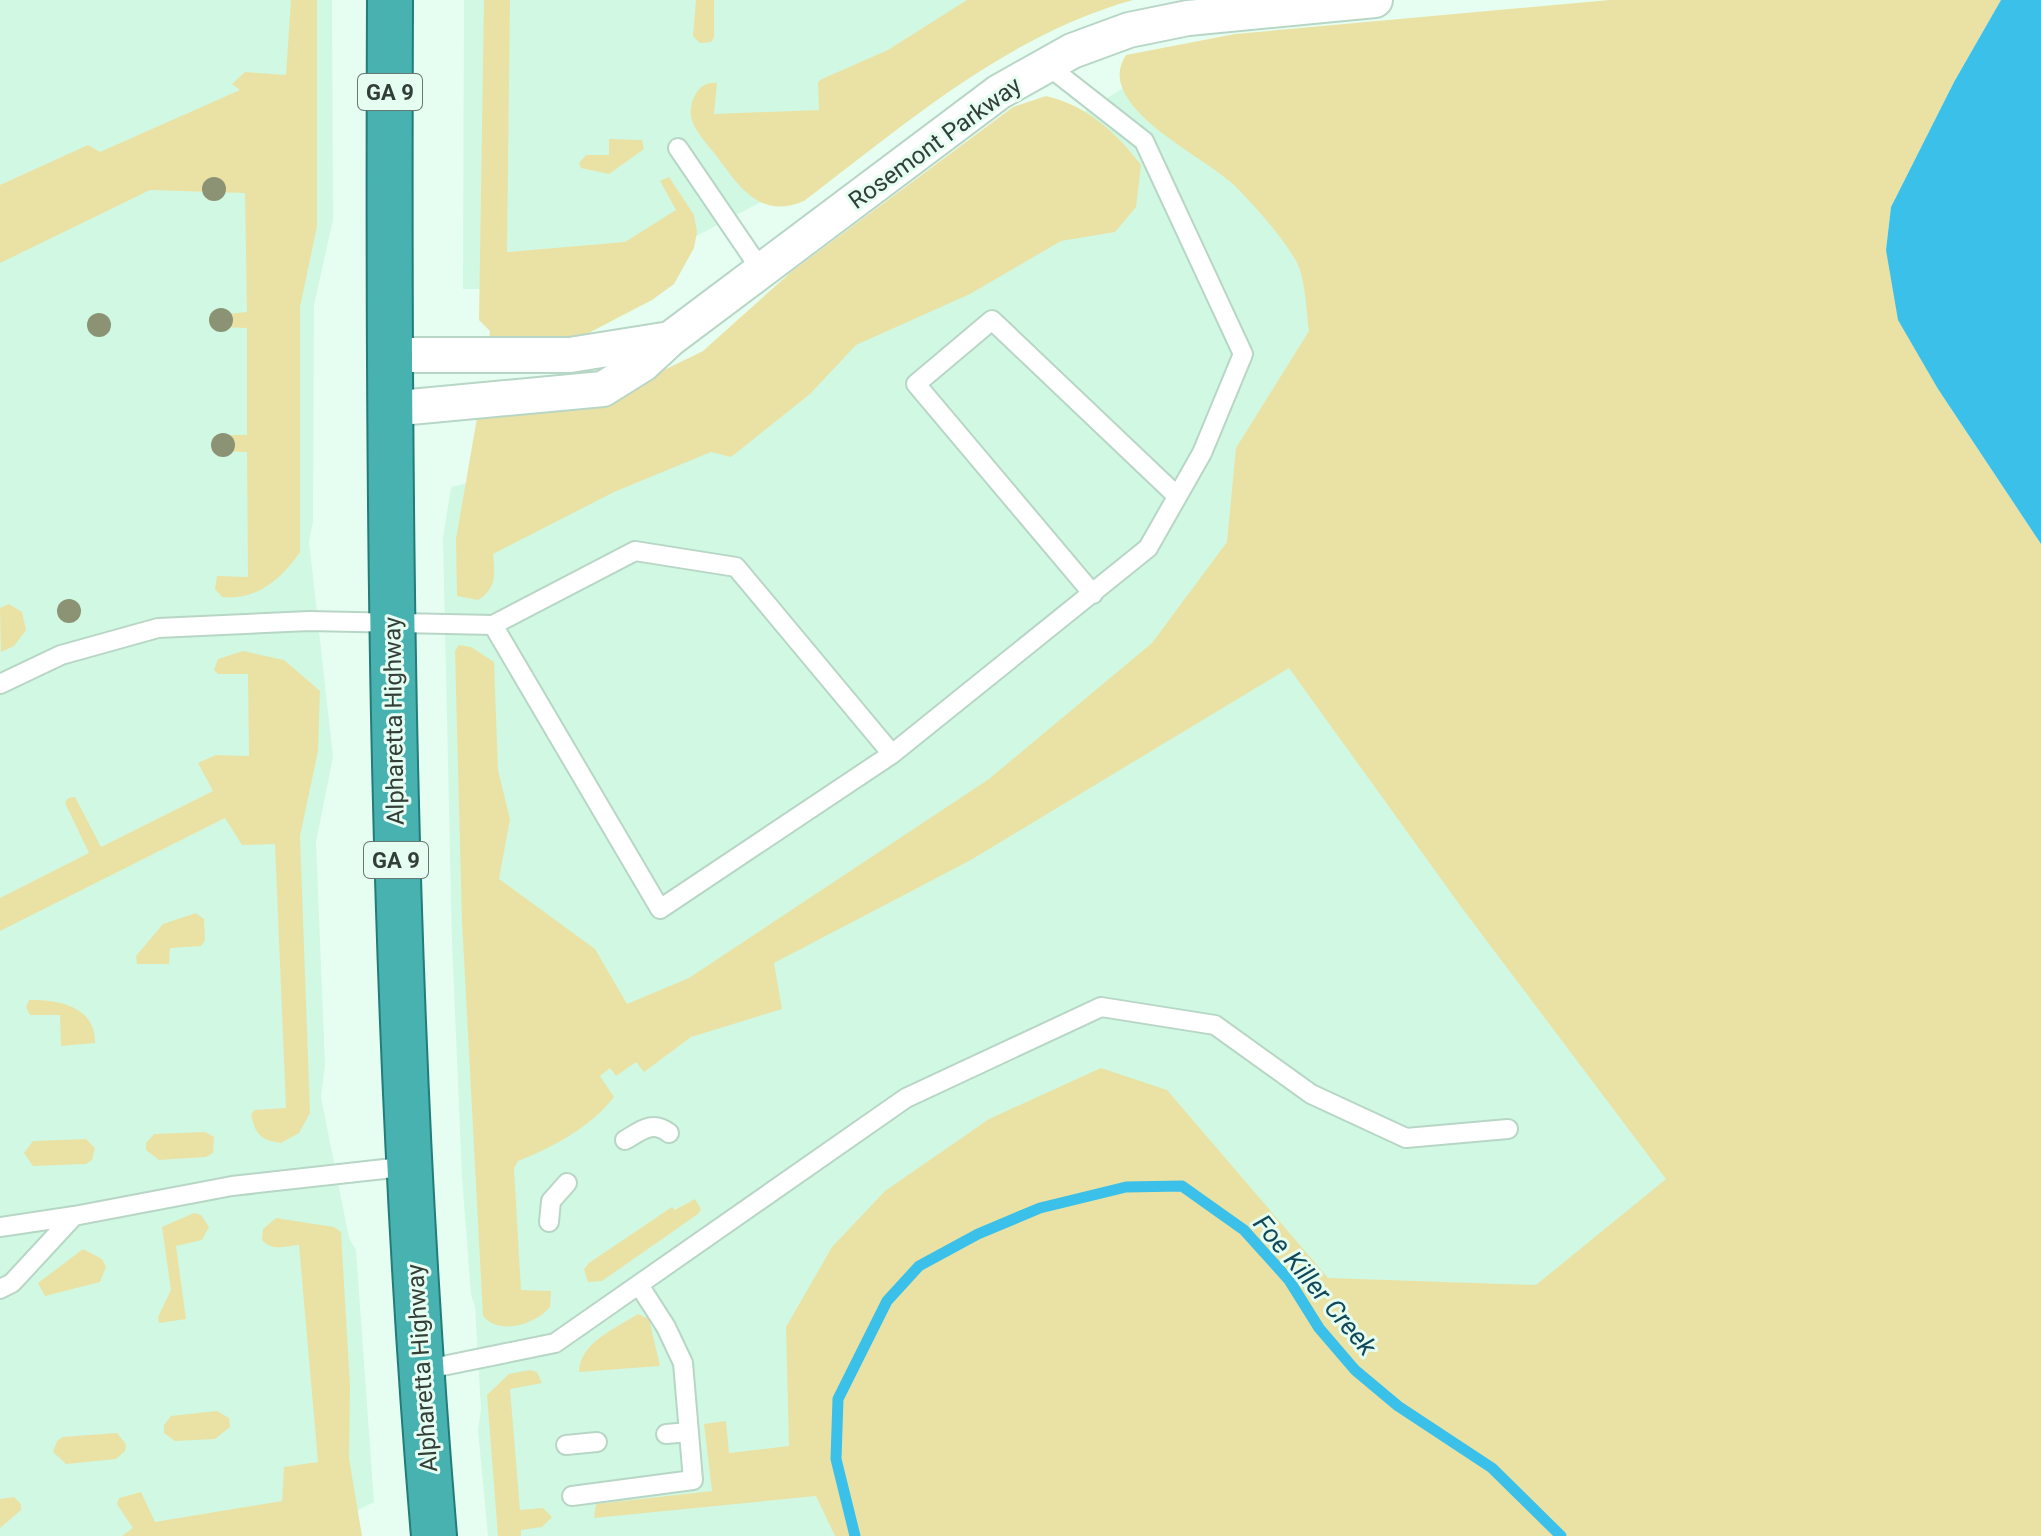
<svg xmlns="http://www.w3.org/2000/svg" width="2041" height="1536" font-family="Roboto,sans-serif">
	<rect width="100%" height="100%" fill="#e6fef1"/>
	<path fill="#d1f8e3" d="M0,0H332L333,220L314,305L313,522L309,541L333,757L316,842L325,1065L321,1097L349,1238L356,1250L374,1502L306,1536H0Z
		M464,0H1075L782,191L594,290L463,289Z
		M1272,68L1942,1239L1740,1536H488L478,1430L481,1409L475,1306L471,1295L462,1177L452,943L443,538L451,487L628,441L1015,154L1125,87Z"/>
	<path fill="#eae2a4" d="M291,0H317V226L300,307V552C282,579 256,601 222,597L215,589L217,576L248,577L247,452L220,451L217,448L220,435H247V328L220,327L217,323L218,315L247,312L245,193L150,190L0,263V185L88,145L100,152L240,90L232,84L245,72L286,75Z
		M484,0H510L507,252L625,242L676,210L660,181L669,177L694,215L697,232L694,248L674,284L652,300L579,338L489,341L490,331L479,320Z
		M696,0H714V37L711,42L700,43L693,36Z
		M967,0H1133C1007,35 905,124 804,201C759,220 739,186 715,154C707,144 693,129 691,117C689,100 699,80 717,83L714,114L819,110L818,82L822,79L888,50Z
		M1610,0H2001L1954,82L1891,207L1886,250L1938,389L2041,544V1536H835L816,1496L594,1518L596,1504L712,1491L704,1424L726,1421L729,1453L789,1446L786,1327L832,1247L885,1191L989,1119L1101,1068L1167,1090L1328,1278L1536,1285L1666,1179L1462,908L1289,668L969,861L774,963L782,1009L691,1037L644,1072L636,1062L616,1076L610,1068L600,1076L614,1097C592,1126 552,1148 518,1161L514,1168L521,1290L551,1291L550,1307C536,1324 499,1336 483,1316L462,921L455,651L459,645L471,647L494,662L498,770L510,819L499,879L595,949L627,1004L689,978L989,779L1152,643L1227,542L1236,448L1309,331C1306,311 1306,277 1295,259C1280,234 1254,205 1233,184C1203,156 1092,105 1126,55L1235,34Z
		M1046,96C1086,105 1117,133 1141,165L1136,207L1115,232L1061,241L970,294L856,345L810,394L731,457L711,452L614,492L493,554C495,574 497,588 478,600L457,596L456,539L477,418L485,411L576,409L613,395L703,351L791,272L1013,107Z
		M609,139L642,140L644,149L609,174L581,168L579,163L586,155H609Z
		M9,604L22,612L26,630L14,646L1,652L0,608Z
		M243,651L284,660L320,691L318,751L300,836L310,1113L299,1133L281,1143C260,1140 255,1134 251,1114L255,1110L286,1108L275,844L242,845L225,818L0,931V898L89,853L65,803L68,798L75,797L101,847L213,791L198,763L216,755L249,756L248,674H218L214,670L218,659Z
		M196,913L204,919L205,940L201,946L170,948L169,964H137L136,956L163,924Z
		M29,1000C59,999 96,1007 95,1043L61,1046L60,1015H30L26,1007Z
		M205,1132L214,1137L213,1153L206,1157L159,1160L146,1150V1143L154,1134Z
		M86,1139L95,1148L92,1160L86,1164L33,1166L24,1153L33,1141Z
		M695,1199L701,1209L698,1214L602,1281L588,1282L584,1269L589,1263L672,1207L675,1210Z
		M194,1213L201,1215L209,1227L202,1240L176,1246L186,1319L159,1323L158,1317L171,1290L162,1227Z
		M276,1218L334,1227L341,1232L350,1386L349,1458L362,1536H122L133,1528L117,1504L119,1498L141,1492L155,1522L282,1501L284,1467L318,1462L299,1245C285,1246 272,1252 262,1240L263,1229Z
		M83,1249L102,1259L106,1267L100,1282L45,1296L38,1283Z
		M638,1314L649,1319L660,1366L579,1372C580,1342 615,1329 638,1314Z
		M530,1370L537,1372L542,1383L510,1389L520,1510L543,1508L552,1517L542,1527L521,1530V1536H498L487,1395L509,1374Z
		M217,1411L229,1418L230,1427L215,1439L175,1441L164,1433V1425L171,1416Z
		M117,1433L126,1444L125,1451L116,1459L66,1464L53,1452L57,1441L63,1437Z
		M14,1497L21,1504V1510L0,1528V1499Z"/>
	<path fill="#3bc0ea" d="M2001,0H2041V544L1938,389L1898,320L1886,250L1891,207L1954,82Z"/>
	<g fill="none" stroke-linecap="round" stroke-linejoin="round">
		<path stroke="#3bc0ea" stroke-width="11" d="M855,1536L836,1459L838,1399L887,1301L919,1266L978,1234L1040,1208L1126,1187L1182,1186L1244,1230L1289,1280L1319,1328L1355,1370L1398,1406L1492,1468L1561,1536"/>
		<g stroke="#b8d6c6" stroke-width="22">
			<path id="service" d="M678,148L761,270
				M1093,594L916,384L992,320L1177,496
				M0,684L61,655L158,628L309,621L493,625L635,551L736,567L892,754L660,909L493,625
				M892,754L1148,548L1202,453L1243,354L1144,141L1047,65
				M625,1140C641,1131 652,1120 669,1133
				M549,1222L551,1201L567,1183
				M0,1227L74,1216
				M0,1289L12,1283L74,1216L232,1186L411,1166
				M423,1370L555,1343L906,1098L1101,1007L1215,1025L1311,1094L1406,1138L1508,1129
				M666,1434L689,1432
				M566,1445L597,1442
				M572,1496L693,1480L683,1363L666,1327L639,1285"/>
		</g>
		<g stroke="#b8d6c6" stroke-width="38">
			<path id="minor" d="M388,355H570L670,339
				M389,409L603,389L643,364L670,339L999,92L1072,51L1129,30L1188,18L1375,0"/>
		</g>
		<g stroke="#227c79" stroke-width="48">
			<path id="trunk" d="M390,0C388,513 391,1025 434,1536"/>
		</g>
		<use href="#service" stroke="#fff" stroke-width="18"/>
		<use href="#minor" stroke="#fff" stroke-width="34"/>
		<use href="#trunk" stroke="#47b2b0" stroke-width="44"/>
	</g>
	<g fill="#8b9374">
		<circle cx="214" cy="189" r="12"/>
		<circle cx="221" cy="320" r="12"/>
		<circle cx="99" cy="325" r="12"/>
		<circle cx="223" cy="445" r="12"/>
		<circle cx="69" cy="611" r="12"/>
	</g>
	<g text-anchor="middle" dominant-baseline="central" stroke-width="6" stroke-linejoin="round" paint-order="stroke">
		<g fill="#e6fef1" stroke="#687870" stroke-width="2">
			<rect x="358" y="74" width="64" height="36" rx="6"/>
			<rect x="364" y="842" width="64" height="36" rx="6"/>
		</g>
		<g font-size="22" font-weight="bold" fill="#323e38">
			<text x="390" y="92">GA 9</text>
			<text x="396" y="860">GA 9</text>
		</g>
		<g font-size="24" fill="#323e38" stroke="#e6fef1">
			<text transform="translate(935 143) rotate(-36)">Rosemont Parkway</text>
			<text transform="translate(394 721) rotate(-91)">Alpharetta Highway</text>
			<text transform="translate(422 1368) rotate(-94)">Alpharetta Highway</text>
		</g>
		<g font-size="26" font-style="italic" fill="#104859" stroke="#e6fef1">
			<text transform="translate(1315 1285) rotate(50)">Foe Killer Creek</text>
		</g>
	</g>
</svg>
